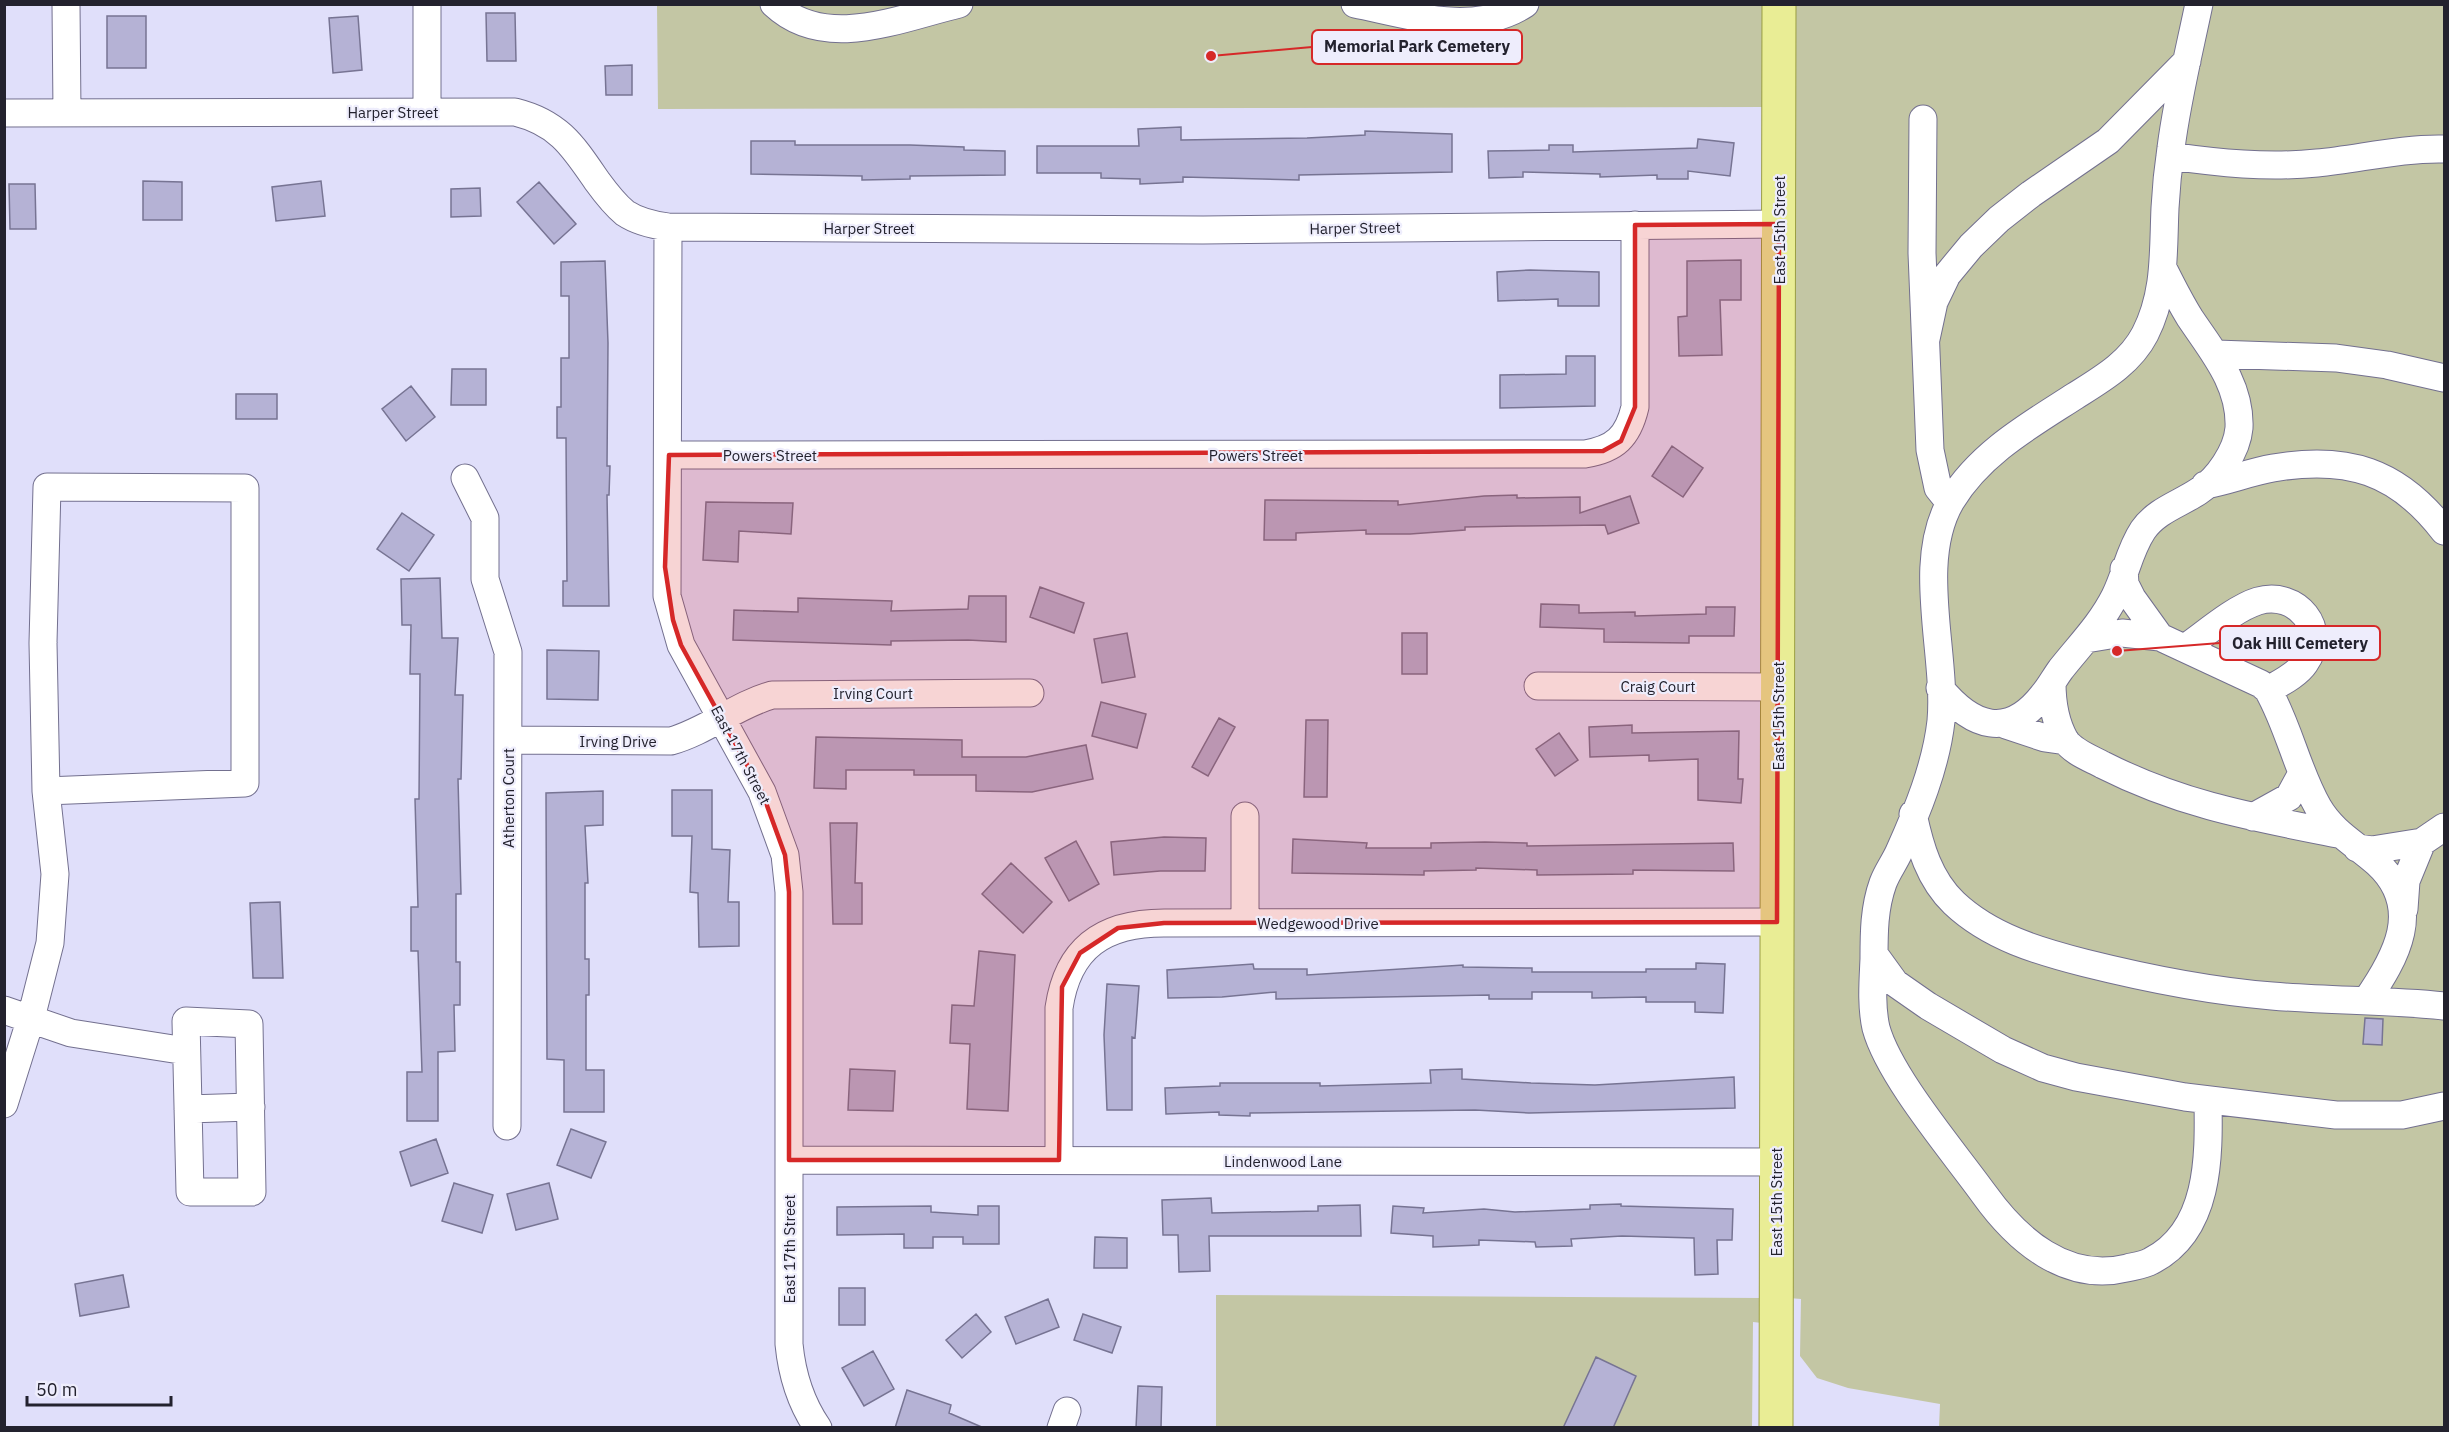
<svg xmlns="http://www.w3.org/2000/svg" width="2449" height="1432" font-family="'IBM Plex Sans',sans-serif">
	<rect width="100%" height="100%" fill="#e0dffa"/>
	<path fill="#c3c6a4" d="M657,5H1765V107L658,109Z
		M1792,5H2444V1427H1939L1940,1404L1848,1388L1817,1378L1800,1356L1801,1299L1789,1298Z
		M1216,1295L1762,1298V1323L1753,1322L1752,1427L1216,1428Z"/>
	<path fill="#b5b2d5" stroke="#777493" stroke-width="1.5" d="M486,13H515L516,61H487Z
		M107,16H146V68H107Z
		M358,16L362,70L333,73L329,18Z
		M632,65V95H606L605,66Z
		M1181,127V140L1307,138L1365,135V131L1452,134V172L1299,175V180L1183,177V182L1140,184V179L1101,178V173H1037V146H1139L1138,129Z
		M1698,139L1734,143L1730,176L1688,171V179H1657V175L1600,177V174L1523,172V177L1489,178L1488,151L1549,150V145H1573V152L1697,148Z
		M751,141H795V145H910L964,147V150L1005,151V175L910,176V179L862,180V176L751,174Z
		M143,181L182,182V220H143Z
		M321,181L325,216L276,221L272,187Z
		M539,182L576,224L554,244L517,202Z
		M9,184H35L36,229H10Z
		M480,188L481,216L451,217V189Z
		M1741,260V300H1720L1722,355L1679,356L1678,317L1687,316V261Z
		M605,261L608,343L607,466H610L609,495H607L609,606H563V581H567L566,438H557V407H561V358H569V296H561V262Z
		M1530,270L1599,272V306H1558V299L1498,301L1497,272Z
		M1566,356H1595V406L1500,408V375L1566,374Z
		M452,369H486V405H451Z
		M411,386L435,417L406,441L382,409Z
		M236,394H277V419H236Z
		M1672,446L1703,468L1683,497L1652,476Z
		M1517,495V498L1580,497V513L1630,496L1639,523L1608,534L1605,525L1518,526L1465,527V530L1410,534H1366V530L1296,533V540H1264L1265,500L1398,501V505L1484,496Z
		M706,502L793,503L791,534L739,531L738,562L703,560Z
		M402,513L434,535L409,571L377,549Z
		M440,578L442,638H458L455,695H463L461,779H458L461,894H456V962H460V1005H454L455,1051L438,1052V1121H407V1072H422L418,951H411V907H418L415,799H419L420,674H410L411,625H402L401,579Z
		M1040,587L1084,603L1074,633L1030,617Z
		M969,596H1006V642L968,640L891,641V645L733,640L734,610L798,612V598L892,601L891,611L968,609Z
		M1541,604L1579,605V613L1635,612V616L1706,614V607H1735L1734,636H1689V643L1604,642V629L1540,627Z
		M1127,633L1135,677L1102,683L1094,639Z
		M1402,633H1427V674H1402Z
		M547,650L599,651L598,700L547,699Z
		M1101,702L1146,714L1137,748L1092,736Z
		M1219,718L1235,727L1208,776L1192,767Z
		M1306,720H1328L1327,797H1304Z
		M1632,725V733L1739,731L1738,779H1743L1741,803L1698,800V759L1649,761V755L1590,757L1589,727Z
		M1559,733L1578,760L1555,776L1536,749Z
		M816,737L962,740V757H1026L1086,745L1093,779L1032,792L976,791V775H914V770H846V789L814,788Z
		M672,790H712V849L730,850L728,902H739V946L699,947L698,893L690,892L692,836H672Z
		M603,791V825L585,826L588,883H585V959H589V995H586V1070H604V1112H564V1060L547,1059L546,793Z
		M830,823H857L855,883H862V924H833Z
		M1164,837L1206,838L1205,871H1160L1114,875L1111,842Z
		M1293,839L1367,843L1366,848H1431V843L1485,842L1527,843V846L1733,843L1734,871L1633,870V874L1537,875V870L1476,868V870L1424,871V875L1292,873Z
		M1076,841L1099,884L1069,901L1045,858Z
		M1011,863L1052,902L1023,933L982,894Z
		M280,902L283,978H253L250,903Z
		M979,951L1015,955L1008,1111L967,1109L970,1044L950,1043L952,1005L974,1006Z
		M1696,963L1725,964L1723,1013L1695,1012V1002H1646V997L1592,998V992H1532V999H1489V995L1276,999V992L1222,997L1168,998L1167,970L1253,964L1254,969H1307V975L1463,965V967L1532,968V972H1646V969H1696Z
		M1107,984L1139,986L1135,1038L1132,1037V1110H1107L1104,1035Z
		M2365,1018L2383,1019L2382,1045L2363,1044Z
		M850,1069L895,1071L893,1111L848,1110Z
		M1462,1069V1079L1531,1083L1595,1085L1734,1077L1735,1108L1529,1113L1475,1110L1250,1113V1116L1219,1115V1112L1166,1114L1165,1088L1220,1086V1083H1320V1086L1431,1083L1430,1070Z
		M571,1129L606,1142L591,1178L557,1165Z
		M436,1139L448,1173L411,1186L400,1152Z
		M454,1183L493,1195L482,1233L442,1221Z
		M549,1183L558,1219L516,1230L507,1194Z
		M1211,1198L1212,1213L1318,1211V1206L1360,1205L1361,1236H1209L1210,1271L1179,1272L1178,1235H1163L1162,1200Z
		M1621,1204V1206L1733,1209L1732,1240H1717L1718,1274L1695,1275L1694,1238L1622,1236L1571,1239L1572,1246L1536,1247L1535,1242L1479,1240V1245L1433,1247V1236L1391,1233L1393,1206L1424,1208L1423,1213L1484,1209L1515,1212L1590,1209V1205Z
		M931,1206V1212L978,1215V1206H999V1244H963V1237H933V1248H904V1234L837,1235V1207Z
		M1095,1237L1127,1238V1268H1094Z
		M123,1275L129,1307L80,1316L75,1284Z
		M839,1288H865V1325H839Z
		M1048,1299L1059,1327L1016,1344L1005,1317Z
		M976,1314L991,1332L962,1358L946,1340Z
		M1083,1314L1121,1327L1112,1353L1074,1340Z
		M873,1351L894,1389L864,1406L842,1368Z
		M1596,1357L1636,1376L1613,1428H1563Z
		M1138,1386L1162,1387L1161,1428H1136Z
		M907,1390L951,1405L949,1413L984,1428H895Z"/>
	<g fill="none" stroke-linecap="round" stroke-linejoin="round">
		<g stroke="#73708f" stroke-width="29">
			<path id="minor" d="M66,4L67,113
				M427,4V112
				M774,4C825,52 900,18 959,4
				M1355,4C1410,15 1474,37 1525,4
				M2199,4C2189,52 2177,100 2171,148C2168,168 2166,188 2165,208C2163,252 2166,293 2145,334C2130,363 2102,379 2075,396C2030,425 1980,453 1951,501C1915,563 1947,653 1941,721C1936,766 1917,812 1899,852C1894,863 1887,872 1883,883C1874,908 1874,933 1874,959C1873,981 1871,1006 1876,1028C1889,1076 1953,1151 1984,1194C2017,1240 2066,1283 2127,1268C2135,1266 2144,1265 2151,1261C2210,1231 2209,1157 2208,1100
				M4,113L515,112C559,123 573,146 597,181C605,192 614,204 625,213C637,221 653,225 668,227L1203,230L1779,224
				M1923,119L1922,253L1930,450L1938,488L1950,503
				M2170,156C2219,163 2267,168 2317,163C2359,159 2401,148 2444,149
				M668,227L667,596L681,645L762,792L785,855L789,892V1344C792,1375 800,1402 818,1428
				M1926,339L1934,302L1947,275L1971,246L1999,219L2031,194L2108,141L2187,61
				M2216,354L2336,358L2387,365L2444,378
				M669,455L1585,454C1615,449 1628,437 1635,407V225
				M465,478L485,518V579L508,652L507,1126
				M2205,485C2228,481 2250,472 2273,468C2347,455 2398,471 2444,531
				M2124,569L2125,584L2132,598L2160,637L2261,684L2268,690C2289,727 2297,770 2318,807C2333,833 2356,844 2377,863C2425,907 2396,958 2366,1001
				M2086,639L2122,633L2160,637
				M2185,648C2205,634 2235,608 2258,601C2297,590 2329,629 2305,663C2297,675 2280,683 2268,690
				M2052,683C2052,702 2055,722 2065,740C2073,752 2090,758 2103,765C2182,805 2252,817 2338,834
				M1538,686L1778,687
				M1940,688C1972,727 2008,740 2043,695C2050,687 2055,677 2061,669C2080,645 2101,624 2115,596C2126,574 2129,551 2143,530C2157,510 2180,504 2199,491C2218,479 2237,451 2239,428C2241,384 2212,351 2190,318C2180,302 2172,286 2164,270
				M2006,725L2045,738L2066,741
				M508,740L671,741C707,731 736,705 772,695L1030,693
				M1913,814C1920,847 1929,879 1954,903C1990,937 2038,951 2085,963C2145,978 2210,991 2272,996C2330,1001 2387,1000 2444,1006
				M1245,816V923
				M2253,817L2289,797L2302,773
				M2357,848L2372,850L2422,842
				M2404,909L2406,881L2422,842L2444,827
				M1874,954L1895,983L1928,1006L2003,1050L2043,1068L2076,1077L2185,1097L2336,1115H2402L2444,1106
				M4,1010L71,1033L186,1051
				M186,1021L249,1024L252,1192H190Z
				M4,1104L31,1018L50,943L55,874L46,791L43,643L47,487L245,488V783L46,791
				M188,1109L251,1107
				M789,1160L1777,1162
				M1059,1160V1008C1068,946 1105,923 1164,923L1777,922
				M1061,1428L1067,1411"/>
		</g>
		<g stroke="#9a9e43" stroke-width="35">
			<path id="major" d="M1776,1428L1779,4"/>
		</g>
		<use href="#minor" stroke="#fff" stroke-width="27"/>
		<use href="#major" stroke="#e9ed95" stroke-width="33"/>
	</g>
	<path fill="#d62828" fill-opacity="0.2" stroke="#d62828" stroke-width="4.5" stroke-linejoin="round" d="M1779,224L1777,922L1164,923L1118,928L1080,953L1062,987L1059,1160H789V892L785,855L762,792L681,645L673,620L665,567L669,455L1603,451L1621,441L1635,407V225Z"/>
	<g text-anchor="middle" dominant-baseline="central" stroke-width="4.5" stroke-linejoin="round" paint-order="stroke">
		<g font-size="15" fill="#23222e" stroke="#eeedfc">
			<text x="393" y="112">Harper Street</text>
			<text x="869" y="228">Harper Street</text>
			<text transform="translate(1355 228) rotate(-1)">Harper Street</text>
			<text transform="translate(1779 230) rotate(-90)">East 15th Street</text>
			<text x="770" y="455">Powers Street</text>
			<text x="1256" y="455">Powers Street</text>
			<text x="1658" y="686">Craig Court</text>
			<text x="873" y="693">Irving Court</text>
			<text transform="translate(1778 716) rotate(-90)">East 15th Street</text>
			<text x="618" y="741">Irving Drive</text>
			<text transform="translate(741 755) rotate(62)">East 17th Street</text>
			<text transform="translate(508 798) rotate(-90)">Atherton Court</text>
			<text x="1318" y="923">Wedgewood Drive</text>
			<text x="1283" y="1161">Lindenwood Lane</text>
			<text transform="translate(1776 1202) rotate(-90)">East 15th Street</text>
			<text transform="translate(789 1249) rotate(-90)">East 17th Street</text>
		</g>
	</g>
	<path fill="none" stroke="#d62828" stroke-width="2" d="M1211 56L1312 47M2117 651L2220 643"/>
	<g fill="#d62828" stroke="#eeedfc" stroke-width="2">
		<circle cx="1211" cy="56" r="6"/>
		<circle cx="2117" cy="651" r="6"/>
	</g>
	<g fill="#eeedfc" stroke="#d62828" stroke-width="2">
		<rect x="1312" y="30" width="210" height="34" rx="6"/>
		<rect x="2220" y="626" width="160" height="34" rx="6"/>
	</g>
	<g font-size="16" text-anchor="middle" font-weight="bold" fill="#23222e">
		<text x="1417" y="52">Memorial Park Cemetery</text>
		<text x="2300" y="649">Oak Hill Cemetery</text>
	</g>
	<rect width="2449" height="1432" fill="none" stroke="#23222e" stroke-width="12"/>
	<path d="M27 1396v9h144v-9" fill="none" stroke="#23222e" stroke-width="3"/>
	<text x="36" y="1396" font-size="18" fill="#23222e" stroke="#eeedfc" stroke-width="4.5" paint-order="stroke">50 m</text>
</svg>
